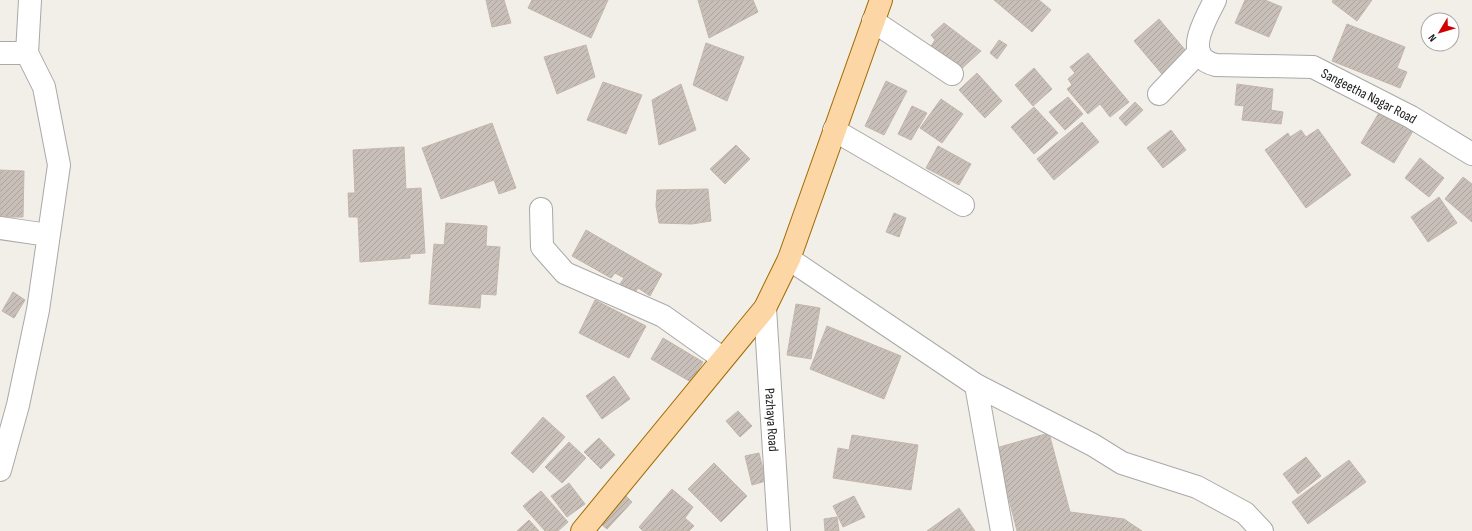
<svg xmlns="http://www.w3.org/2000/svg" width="1472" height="531" font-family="'Sofia Sans Condensed',sans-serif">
	<defs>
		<pattern id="building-hatch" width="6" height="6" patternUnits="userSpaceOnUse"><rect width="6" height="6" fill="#c7bfb8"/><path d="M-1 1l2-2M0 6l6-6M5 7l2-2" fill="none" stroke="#aba49e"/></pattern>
	</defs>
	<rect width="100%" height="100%" fill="#f2efe9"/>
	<path fill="url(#building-hatch)" stroke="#c4b6ab" d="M486,0H504L511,23L492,27Z
		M532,0H608L591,38L528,8Z
		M698,0H753L758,12L709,38Z
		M994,0H1039L1051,10L1032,32Z
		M1245,0H1265L1282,7L1269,37L1235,23Z
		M1333,0H1372L1357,21L1332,2Z
		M1159,19L1192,58L1167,80L1134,41Z
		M944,23L981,51L958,72L928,51L935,40L931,35Z
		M1347,24L1405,47L1397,68L1407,72L1400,88L1332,61Z
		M999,40L1007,45L997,59L990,53Z
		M706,43L744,57L727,101L693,85Z
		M586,45L595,77L557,94L544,57Z
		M1088,53L1129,102L1110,117L1100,104L1088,114L1067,89L1072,85L1068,79L1075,73L1070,67Z
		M1034,68L1052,89L1033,106L1015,85Z
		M977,73L1002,101L985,118L959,90Z
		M886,81L907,91L884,135L865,126Z
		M603,82L642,95L626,134L587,120Z
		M681,84L696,130L659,145L652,100Z
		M1237,84L1273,89L1271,110L1283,112L1281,124L1242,120L1244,106L1235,105Z
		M1068,97L1083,114L1065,130L1049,112Z
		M941,99L963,114L942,143L920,128Z
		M1135,102L1143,110L1126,126L1119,118Z
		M912,106L927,113L911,140L898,134Z
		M1383,106L1416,126L1394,163L1361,143Z
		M1034,107L1058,133L1034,154L1011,127Z
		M1082,122L1099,142L1054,180L1037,159Z
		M492,123L516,188L499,194L494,180L441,199L422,148Z
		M1318,129L1351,175L1306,208L1265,150L1288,133L1290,137L1301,130L1306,137Z
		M1171,130L1186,150L1163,168L1147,148Z
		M736,145L750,159L725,184L710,169Z
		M938,146L971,164L959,185L926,168Z
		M404,147L406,189L421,188L425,253L410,254V258L360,262L358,217H349L348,193H355L353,150Z
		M1420,158L1444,178L1429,197L1405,178Z
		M0,170L24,171L23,217H0Z
		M1463,177L1472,184V222L1445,199Z
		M708,189L711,221L692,224L659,223L656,206L657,190Z
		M1439,197L1457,223L1428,242L1411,217Z
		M894,213L906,218L899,237L886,232Z
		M446,223L487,226L486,246L500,247L496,295L481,294L480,308L429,304L434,244L444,245Z
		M586,230L662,274L650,296L638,288L635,293L620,284L624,278L615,273L611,278L572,256Z
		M13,292L25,300L14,318L2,311Z
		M595,300L646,326L629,358L579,333Z
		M796,304L820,308L811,359L787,355Z
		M827,326L901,356L884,399L810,369Z
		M663,338L703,362L691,382L651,359Z
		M614,376L630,399L602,419L586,396Z
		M738,411L752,426L740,437L726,421Z
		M543,417L565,437L533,473L511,453Z
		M1049,433L1070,512L1124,519L1142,531H1017L996,448Z
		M852,435L918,445L911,490L833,478L838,448L849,450Z
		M599,438L615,455L601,469L584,452Z
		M569,442L586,458L562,483L545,467Z
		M759,453L766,481L752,485L745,456Z
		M1306,457L1321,476L1298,494L1283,474Z
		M1349,460L1366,482L1308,524L1292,502Z
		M714,463L747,496L721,522L688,489Z
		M569,483L585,504L567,517L551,496Z
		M672,489L693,507L685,518L694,526L689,531H643L639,527Z
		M541,491L568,522L558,531H545L523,506Z
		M626,496L632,502L607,529L601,524Z
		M854,496L865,517L843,527L833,506Z
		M959,508L975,531H927Z
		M837,517L839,531H825L824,519Z
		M529,520L539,531H517Z"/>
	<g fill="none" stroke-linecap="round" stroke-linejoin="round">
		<g stroke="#a9a9a9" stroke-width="24">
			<g id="minor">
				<path id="s1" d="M1215,0C1206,19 1181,57 1216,65L1313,67L1411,117L1472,154"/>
				<path d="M873,21L952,74"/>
				<path d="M0,53H27"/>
				<path d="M1159,94L1199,52"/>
				<path d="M834,130L963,205"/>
				<path d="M541,209L542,247L565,273L663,316L722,358"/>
				<path d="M0,228L48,235"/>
				<path d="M789,259L976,385L1093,445L1122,463L1197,487L1245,513L1262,531"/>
				<path id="s2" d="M765,308L779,531"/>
				<path d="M976,385L1002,531"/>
				<path d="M0,470L18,405L38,310L59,165L44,87L27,53L30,0"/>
			</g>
		</g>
		<g stroke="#a06b00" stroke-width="24">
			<path id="major" d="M582,531L765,308L789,259L881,0"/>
		</g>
		<use href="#minor" stroke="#fff" stroke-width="22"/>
		<use href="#major" stroke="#fcd6a4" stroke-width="22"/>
	</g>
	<g text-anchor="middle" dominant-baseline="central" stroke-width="4" stroke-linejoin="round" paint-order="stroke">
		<g font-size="14" fill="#222" stroke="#fff">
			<text stroke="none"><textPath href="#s1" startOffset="238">Sangeetha Nagar Road</textPath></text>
			<text stroke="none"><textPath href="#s2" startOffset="112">Pazhaya Road</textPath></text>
		</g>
	</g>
	<g transform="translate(1440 32) rotate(232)"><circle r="19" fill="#ffffff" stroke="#a7a7a7"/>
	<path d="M0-3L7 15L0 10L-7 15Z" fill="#d40000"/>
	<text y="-6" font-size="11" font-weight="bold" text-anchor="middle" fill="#222222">N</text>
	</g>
</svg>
